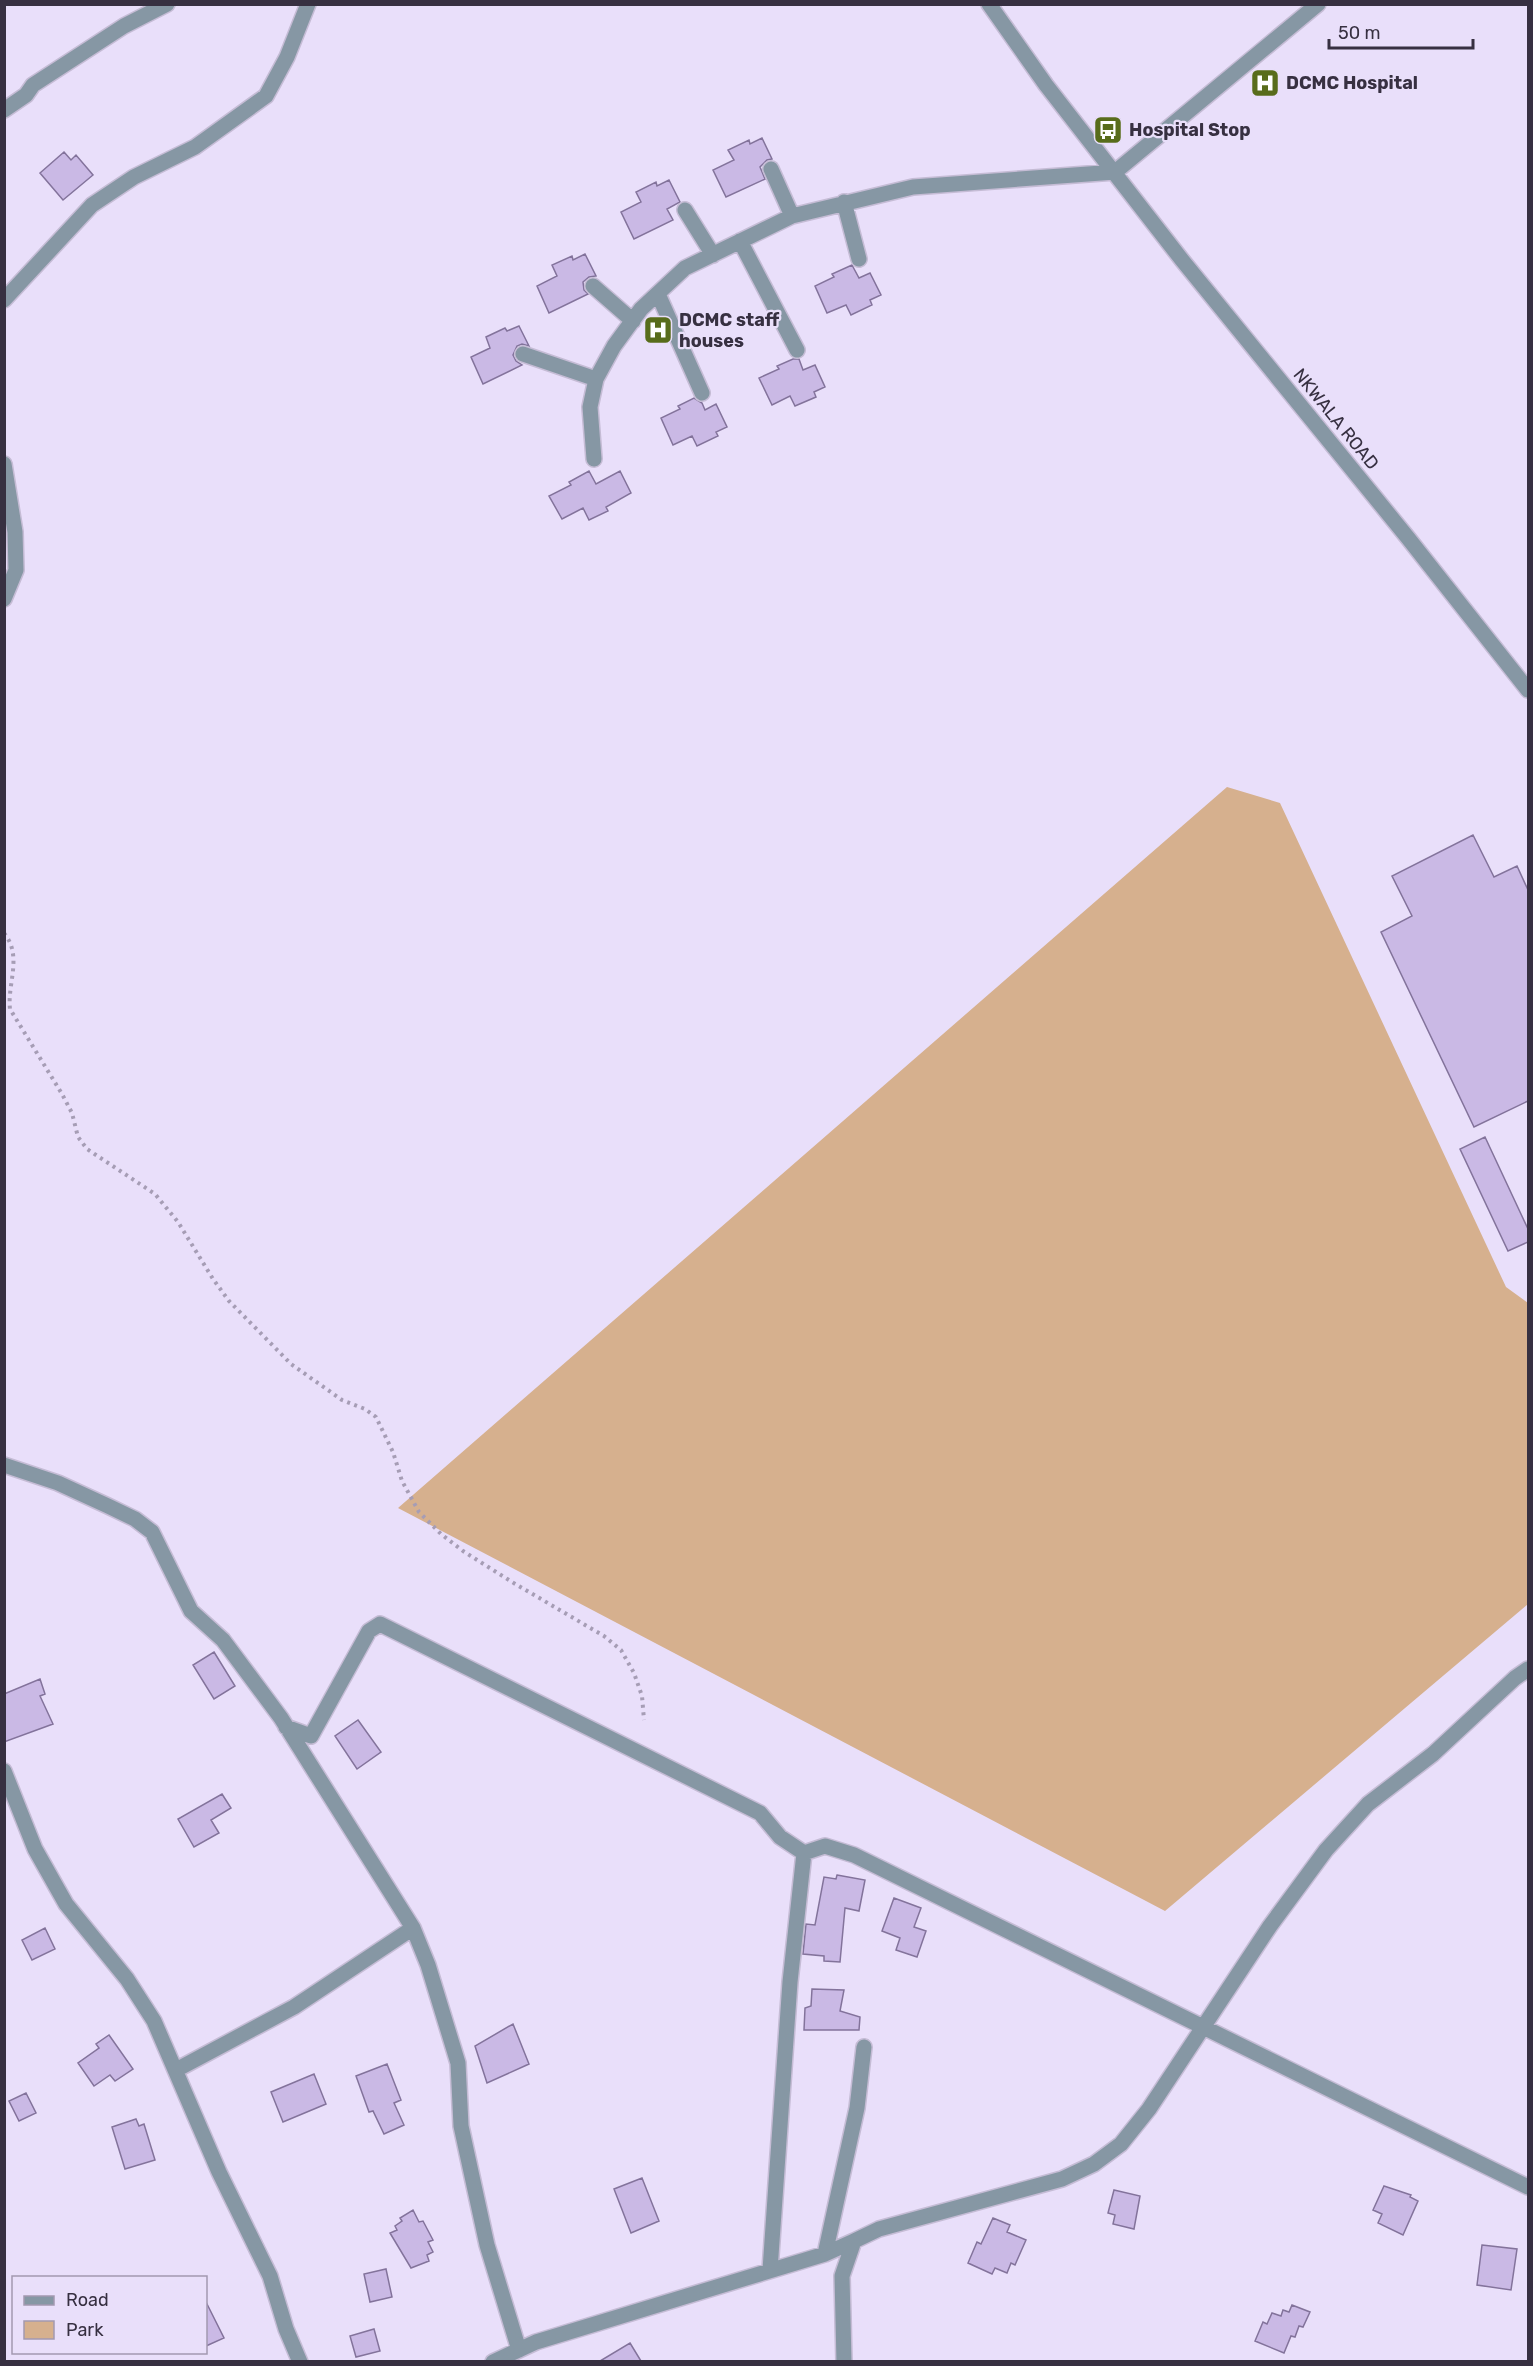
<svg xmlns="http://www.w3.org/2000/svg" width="1533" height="2366" font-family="Rubik,sans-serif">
	<rect width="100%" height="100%" fill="#e9dffa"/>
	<path fill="#d6b08e" d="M1227,787L1280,803L1506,1287L1528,1303V1604L1165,1911L398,1508Z"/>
	<path fill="#cab9e5" stroke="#83739b" stroke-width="1.5" d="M762,138L772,159L767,160L760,167L765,179L726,197L713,170L734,160L728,150L749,140L750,144Z
		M64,152L71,160L76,155L93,175L63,200L40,173Z
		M669,180L680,202L667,209L673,220L634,239L621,212L641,202L636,192L656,182L657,186Z
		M585,254L596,276L589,277L583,282L584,290L588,294L549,313L537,286L557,276L552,265L572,256L573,260Z
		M852,265L859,278L870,273L881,295L870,300L872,305L851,315L846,305L827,313L815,286L834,277L832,274Z
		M519,326L529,346L522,344L517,346L513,355L516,361L522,365L483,384L471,357L490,348L486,337L505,328L507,331Z
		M793,359H799L803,370L815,365L825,387L814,392L816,397L795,406L790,396L772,405L759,378L779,369L777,366Z
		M694,398L702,403L705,410L716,404L727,427L716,432L718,436L697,446L692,436L673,445L661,418L680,409L678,406Z
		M589,471L596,484L620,471L631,493L606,507L608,511L589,520L583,508L562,519L549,496L571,485L569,482Z
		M1473,835L1494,877L1517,866L1528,890V1101L1474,1127L1381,932L1412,916L1392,876Z
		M1485,1137L1528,1229V1242L1508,1251L1460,1149Z
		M214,1652L235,1686L214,1699L193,1665Z
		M40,1679L45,1694L40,1696L53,1724L4,1742V1694Z
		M358,1720L381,1752L357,1769L335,1736Z
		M222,1794L231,1808L211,1820L219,1833L194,1847L178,1819Z
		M837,1875L865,1880L859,1911L845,1908L840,1962L824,1961V1956L803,1954L806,1924L815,1925L824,1877L836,1879Z
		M894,1898L921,1908L914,1927L926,1931L917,1957L896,1950L900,1938L882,1931Z
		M45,1928L55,1949L32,1960L22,1940Z
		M812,1989L844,1990L840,2011L860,2017L859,2030H804L805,2008L811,2006Z
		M513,2024L529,2064L487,2083L475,2046Z
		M109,2035L133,2069L115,2081L110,2075L94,2086L78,2063L99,2048L96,2044Z
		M387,2064L401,2100L394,2103L404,2125L384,2134L373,2111L369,2112L356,2076Z
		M314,2074L326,2104L283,2122L271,2092Z
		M26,2093L36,2113L19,2121L9,2101Z
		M136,2119L139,2126L144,2124L155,2160L125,2169L112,2127Z
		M642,2178L659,2221L631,2233L614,2189Z
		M1384,2186L1411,2195L1410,2197L1418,2201L1403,2235L1378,2223L1382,2214L1373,2210Z
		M1114,2190L1140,2196L1134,2229L1113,2224L1115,2215L1108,2213Z
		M413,2210L419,2222L423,2221L433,2240L428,2242L433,2252L427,2255L429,2261L411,2268L390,2233L397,2230L395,2226L402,2221L400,2218Z
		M993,2218L1010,2225L1007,2232L1026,2240L1015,2265L1011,2263L1007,2273L995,2268L992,2274L968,2263L977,2242L981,2244Z
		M1482,2245L1517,2249L1511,2290L1477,2285Z
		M386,2269L392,2297L370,2302L364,2274Z
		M206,2302L224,2338L206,2346Z
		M1292,2305L1310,2312L1303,2327L1299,2326L1295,2337L1291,2336L1284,2353L1255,2341L1263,2322L1267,2324L1272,2313L1281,2316L1283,2310L1289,2312Z
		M374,2329L380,2351L356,2357L350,2336Z
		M630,2343L641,2361H600Z"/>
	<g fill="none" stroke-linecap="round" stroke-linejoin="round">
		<g stroke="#c5bcd5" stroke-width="18">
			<path id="minor" d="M989,4L1046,85L1182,260L1408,538L1528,690
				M4,110L26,95L33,85L124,26L167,4
				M771,169L792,216
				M844,202L859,259
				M685,210L713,255
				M740,241L797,350
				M593,286L633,321
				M658,294L702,393
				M4,300L92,205L134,177L195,147L266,96L287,57L308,4
				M523,354L596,379
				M594,459L590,407L596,379L614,346L641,309L685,268L792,216L913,187L1115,172L1318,4
				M4,464L15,532L16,570L4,599
				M4,1465L58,1483L108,1506L135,1519L152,1532L191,1611L223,1640L281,1718L413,1928L428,1965L458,2063L461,2126L487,2245L519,2350
				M286,1727L311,1736L369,1631L380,1624L760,1813L780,1837L804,1853
				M4,1771L35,1849L66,1904L127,1979L154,2021L219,2172L270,2276L286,2329L300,2362
				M804,1853L825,1846L854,1855L1528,2187
				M176,2070L294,2007L413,1928
				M825,2254L857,2108L864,2047
				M770,2270L790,1982L804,1853
				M493,2362L536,2342L825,2254L854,2241
				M844,2362L842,2276L854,2241L879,2229L1062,2179L1094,2164L1121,2144L1149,2109L1270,1926L1326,1850L1368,1804L1433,1754L1515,1678L1528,1669"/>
		</g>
		<path stroke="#a69db5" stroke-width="4" stroke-dasharray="3 4.5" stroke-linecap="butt" d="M4,933C23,956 7,984 10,1009L62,1094L72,1113L78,1137L87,1149L155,1194L178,1222L213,1279L229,1301L291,1364L342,1400L365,1409L376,1417L393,1452L402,1481L419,1512L441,1534L463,1551L512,1582L604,1636L621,1650L634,1673L642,1696L644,1720"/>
		<use href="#minor" stroke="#8697a4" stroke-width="15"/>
	</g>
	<defs>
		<g id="hospital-square" transform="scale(1.5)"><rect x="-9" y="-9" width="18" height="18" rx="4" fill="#586c1b" stroke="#e9dffa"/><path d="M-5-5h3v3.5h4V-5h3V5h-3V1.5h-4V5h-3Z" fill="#fff"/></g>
		<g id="bus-square" transform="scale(1.5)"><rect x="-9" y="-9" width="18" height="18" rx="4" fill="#586c1b" stroke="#e9dffa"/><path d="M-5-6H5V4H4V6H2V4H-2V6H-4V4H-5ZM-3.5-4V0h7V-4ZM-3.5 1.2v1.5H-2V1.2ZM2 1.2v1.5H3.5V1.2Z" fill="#fff"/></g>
	</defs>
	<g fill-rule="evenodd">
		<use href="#hospital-square" x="1265" y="83"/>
		<use href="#bus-square" x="1108" y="130"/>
		<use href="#hospital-square" x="658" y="330"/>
	</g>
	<g text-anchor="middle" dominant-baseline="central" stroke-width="4.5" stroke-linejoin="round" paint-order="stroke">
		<g font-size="18" font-weight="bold" fill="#373041" stroke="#e9dffa" text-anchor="start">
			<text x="1286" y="83">DCMC Hospital</text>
			<text x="1129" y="130">Hospital Stop</text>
			<text x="679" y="320">DCMC staff<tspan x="679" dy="21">houses</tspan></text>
		</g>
		<g font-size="18" fill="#373041" stroke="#e9dffa">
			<text transform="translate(1336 419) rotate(51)">NKWALA ROAD</text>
		</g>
	</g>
	<rect width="1533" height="2366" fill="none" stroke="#373041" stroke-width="12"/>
	<rect x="12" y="2276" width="195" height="78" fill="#e9dffa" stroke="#a299b0" stroke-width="1.5"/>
	<rect x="24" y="2296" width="30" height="9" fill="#8697a4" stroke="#a299b0" stroke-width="1.5"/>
	<text x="66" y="2306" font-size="18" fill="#373041">Road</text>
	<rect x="24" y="2321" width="30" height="18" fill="#d6b08e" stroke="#a299b0" stroke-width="1.5"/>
	<text x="66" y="2336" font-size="18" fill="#373041">Park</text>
	<path d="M1329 39v9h144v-9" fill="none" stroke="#373041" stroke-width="3"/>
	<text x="1338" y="39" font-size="18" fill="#373041" stroke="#e9dffa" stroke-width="4.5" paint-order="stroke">50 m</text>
</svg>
